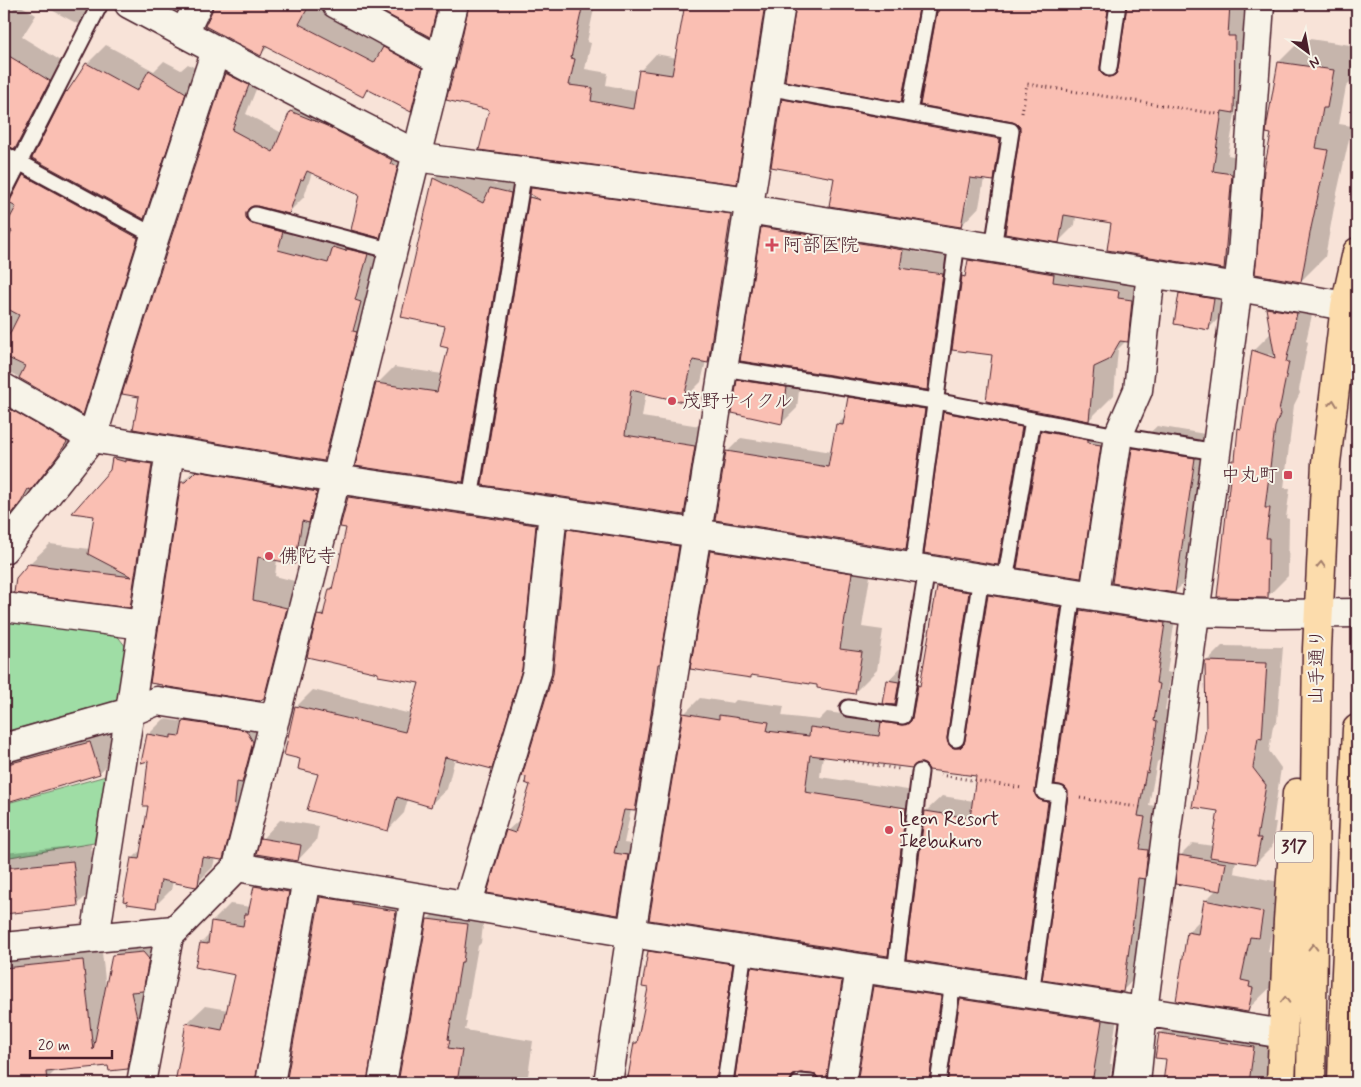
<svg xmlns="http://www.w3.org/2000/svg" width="1361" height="1087" font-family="Mynerve,'Klee One',sans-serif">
	<rect width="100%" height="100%" fill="#f8e3d8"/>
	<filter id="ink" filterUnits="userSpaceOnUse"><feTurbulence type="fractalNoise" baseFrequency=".02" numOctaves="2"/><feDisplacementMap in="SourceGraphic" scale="10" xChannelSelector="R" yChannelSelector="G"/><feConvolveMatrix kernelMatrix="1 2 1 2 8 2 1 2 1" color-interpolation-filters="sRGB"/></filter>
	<g filter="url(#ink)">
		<path fill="#9fdda5" stroke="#747e68" d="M4,619L116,634L129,651L119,700L4,732Z
			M106,776L94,843L4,858V804Z"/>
		<path fill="#0003" fill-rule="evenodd" d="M18,4L36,15L22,37L66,64L32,131L18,145L23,149L17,183L20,184L24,176L39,161L87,64L106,45L154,71L164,61L181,70L188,64L204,73L163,199L146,216L154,220L100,396L83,413L4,369V19Z
			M45,4H95L91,12L78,24L44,6Z
			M215,4H343L399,33L408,24L370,4H449L439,82L411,111L368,89L364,92L269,46L260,55L213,11Z
			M470,4H595L587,42L591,43L585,69L608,73L606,85L637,91L640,71L656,54L677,58L685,12L644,4H778L752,166L736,182L491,109Z
			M797,4H932L917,84L902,100L921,103L939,4H1122L1116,55L1121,60L1128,4H1245L1243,20H1251L1249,95L1236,109L1228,155L1248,159L1240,252L1224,268L1112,222L1076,216L1075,225L1059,241L1022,132L1021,127L1018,123L1012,162L993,180L984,179L979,207L961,226L836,177L783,100L800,82ZM970,172H972L966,207H963Z
			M1303,38L1357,46V49L1351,82L1346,87L1339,124L1352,126L1335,202L1325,257L1301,281L1272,133L1279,62Z
			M241,58L264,70L246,114L282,133L291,111L306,96L407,144L395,221L378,238L382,239L369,285L376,287L339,444L324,460L171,241L226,73ZM312,172L360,194L365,233L361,236L349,233L336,246L292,235L298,217L287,214L304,197Z
			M450,162L496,185L508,172L527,177L480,464L463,481L377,384L394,367L443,374L450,347L446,325L434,179Z
			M550,170L749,196L726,343L708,361H706L701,382L683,400L646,392L642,417L713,428L702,496L684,514L483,484L530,198L534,195L532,189Z
			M779,212L919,234L915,252L959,258L942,373L926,389L763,228Z
			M994,235L1143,267L1152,315L1118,349L1114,395L1089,420L993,354L963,277L967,273L969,260Z
			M1192,281L1226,287L1221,316L1208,329L1180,294Z
			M1287,288L1317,293L1306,341L1308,342L1299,390L1300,393L1294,405L1284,488H1290L1286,518L1289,519L1288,576L1267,597L1233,461L1236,457L1240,429L1242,426L1253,351L1272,332L1267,308ZM1268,354L1282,359L1281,361L1268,357Z
			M753,366L801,373L797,408L782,423L738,380Z
			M9,374L10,377L75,437L43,476L4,532V376Z
			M863,384L938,396L919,535L905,549L727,452L741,438L832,452L837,424L846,415L849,398Z
			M959,399L1036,413L1012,549L998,564L945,413Z
			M1056,418L1114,431L1094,563L1080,577L1042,432Z
			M1157,426L1217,436L1197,570L1175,592L1133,449Z
			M133,438L172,444L150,586L130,606L29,564L50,544L90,549L113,458Z
			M206,459L339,468L318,539L294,562L277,559L275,576L310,585L287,673L263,697L182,482Z
			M365,481L552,509L537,652L508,751L491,767L455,758L447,789L430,805L408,799L404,813L388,830L302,758L296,707L313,690L411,714L420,682L380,672L319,616L326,608L330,589L334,585L347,527L349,497Z
			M579,519L689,536L645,800L635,810H631L624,843L638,845L628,903L618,914L507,831L518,821H520L532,784L554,674L568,530Z
			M734,529L874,551L862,627L883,630L877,670L855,692L819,684L753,674L750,677L711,551Z
			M954,572L984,577L962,726L968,732L989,596L1005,580L1076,591L1050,779L1054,784H1056L1081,610L1093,599L1176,612L1167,672L1171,673L1165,710H1168L1165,733L1160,760L1157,762L1149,805L1155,806L1151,833H1152L1151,838L1159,839L1134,979L1122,991L1069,790L1064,785L1039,960L1023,976L926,811L942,796L974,801L978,775L927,764L922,762L823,755L820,777L921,792L903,939L887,955L684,714L700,698L733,703L736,700L784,706L782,716L819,720L827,712L885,720L898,707L914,709L919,686L922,683L938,587Z
			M1222,646L1283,647L1277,722L1273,726L1269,751L1281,768L1273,822H1276L1272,847L1256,863L1236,860L1234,873L1290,884L1274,921L1268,952L1277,954L1275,983L1245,1012L1283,1018L1273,1083H1164L1167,1058L1160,1033L1191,1002L1188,932L1202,918L1205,901L1217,889L1180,856L1193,843L1213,846L1219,810L1207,728L1206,662Z
			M900,668L911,670L907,692L895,704L888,681Z
			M200,705L262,715L238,842L221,859L215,858L213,867L195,885L173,881L171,890L155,906L133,858L142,849L149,805L150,759L148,735L164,719L184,722Z
			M110,723L119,754L99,773L9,800L4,804V741Z
			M280,820L319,826L316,841L298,860L262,839Z
			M91,844L95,887L77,905L4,913V853Z
			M273,868L306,874L277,1077L285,1081H288L321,897L339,879L413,894L389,1077L397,1081H400L428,919L446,902L485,907L481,943L478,946L465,1022H467L465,1030L533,1041L527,1083H176L187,1023L205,1006L228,1010L236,974L201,943L210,934L212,922L230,904L251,907L255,886Z
			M161,934L145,1050L127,1068L109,1064L56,1070L46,1080L18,1083H4V952L101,943L106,989L113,956L131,938Z
			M667,934L750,947L734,1069L737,1073L752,968L770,950L859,963L848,1077L858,1082L874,986L892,968L959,979L947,1068L950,1073L961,1000L979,982L1119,1003L1110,1064H1112L1109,1083H625L626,1076L630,1072L635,1043L639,1039L650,987L649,952Z"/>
		<path fill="#fabfb3" stroke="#4a1f2b" d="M213,4H310L299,24L374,63L383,47L422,68L411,112L367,89L363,97L265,46L261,56L218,33L205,26L212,11Z
			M368,4H438L430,37Z
			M469,4H583L571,58L575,59L569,85L593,88L591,101L633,109L639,70L672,75L685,4H765L737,184L479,150L489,110L446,100L457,61Z
			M796,4H884L919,9L901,102L785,81Z
			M940,4H1109L1100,67V71L1103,75L1108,77L1113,76L1116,74L1118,69L1127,4H1230L1228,36H1235L1234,113L1222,111L1213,171L1232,174L1224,269L1107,250L1111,223L1064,215L1059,243L1005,234L1020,132V127L1017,124L1013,122L920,105L937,12H938Z
			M4,53L50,81L15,149L4,145Z
			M1278,62L1334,70L1327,108H1323L1316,148L1328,150L1311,228L1301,282L1255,274L1264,170L1271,134L1266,133L1267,124Z
			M86,63L137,91L149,70L186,93L144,219L32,158L66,91L67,92L79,74Z
			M225,73L249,85L232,130L273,152L290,111L327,126L392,160L390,164L398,166L380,238L351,230L359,195L307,171L303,180L301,179L289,214L257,206H253L249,208L246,213V217L248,221L252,224L283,232L278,250L328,263L333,247L346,251L347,249L368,254L355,300L361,302L353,331L357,332L324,461L133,429L139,397L122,394L170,241Z
			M782,99L1000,139L994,181L970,178L961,227L829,206L834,178L771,167Z
			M23,175L138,238L83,415L19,378L25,366L4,356V345L19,315L4,307V247L12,231L5,227L16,207L9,203Z
			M433,178L483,203L490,188L511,193L463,482L355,466L376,383L437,392L448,348L440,346L445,326L401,317Z
			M531,188L731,214L708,363L693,360L683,402L631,390L625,435L695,446L684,515L482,485L529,197L540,200L530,194Z
			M761,227L903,250L900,268L943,274L927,390L740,361Z
			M968,260L1054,274L1053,282L1119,291L1118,298L1132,300L1128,342L1120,341L1109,360L1094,367L1089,421L986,401L992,355L952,350L962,276L965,277Z
			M1179,293L1214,299L1209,330L1174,324Z
			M1266,308L1297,313L1286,362H1289L1279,411L1280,414L1275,427L1265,508H1270L1266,538H1269L1268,598L1217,597L1232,460H1235L1238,428L1241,429L1252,350L1275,358Z
			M737,380L787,387L782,424L732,413Z
			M848,397L925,409L906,550L715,520L726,451L828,467L836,424L843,425Z
			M5,406L67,442L56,458L31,490L28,489L21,502L4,524V408Z
			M943,412L1022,427L998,565L924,553Z
			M1041,431L1088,440V443L1101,445L1081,578L1017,568Z
			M1134,448L1195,458L1175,593L1112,583L1132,449Z
			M112,458L126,462V460L152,464L130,608L14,593L16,578L28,564L132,577L88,554L94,516L72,513L110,470Z
			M196,471L317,492L309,523L302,521L295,564L258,557L253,600L287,608L264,698L259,701L162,686V685L150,683L181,482H185Z
			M348,497L536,525L522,669L492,769L445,757L431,807L397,797L388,831L307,810L318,774L298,769L300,759L284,755L295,706L405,732L419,683L378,676V673L307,657L317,615L323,616L329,589H332L336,572H337L346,528L340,527Z
			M567,529L679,546L660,664H658L652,708L635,811L624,810L614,853L628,855L618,915L487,893L506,830L515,833L530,785L525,783L526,777L522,776L553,674Z
			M710,551L852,573L840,649L862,652L855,694L817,688V685L751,675V678L690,669Z
			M937,587L969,592L947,738L948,743L951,747L954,748H960L964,744L965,740L988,595L1061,607L1035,791V795L1038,799L1048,802L1024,977L906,959L925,811L970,818L976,776L929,770L926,765L922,763L916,764L912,768L810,755L805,792L906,808L888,956L649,920L683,713L719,719V715L769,722L767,731L809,736L810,727L879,736L881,722L902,725L907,724L911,721L912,718L918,685L920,686Z
			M1080,610L1165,623L1156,683L1160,684L1154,721L1157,722L1154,746H1153L1148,773L1146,772L1138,816L1145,817L1140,844H1141L1140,849L1148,850L1145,879L1138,878L1134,914L1123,992L1042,980L1068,795V791L1065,787L1055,784Z
			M1205,661L1267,663L1262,739L1258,738L1253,768L1266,785L1257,838H1261L1256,864L1210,857L1218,811L1192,807L1206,728Z
			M887,680L899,682L895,705L883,704Z
			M183,721L246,730L253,742L242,783L237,782L233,821L223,859L222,860L202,857L198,885L196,887L161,880L156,908L127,904L128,902L123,901L131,858L139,859L148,806H143L148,761L141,763L147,734L171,738V735L180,736Z
			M90,742L100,774L4,803V765Z
			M260,838L301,845L298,861L256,854Z
			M1179,855L1226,863L1221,891L1175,884Z
			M73,861L78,906L4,914V868Z
			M254,886L289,892L255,1083H175L186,1023L222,1030L235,975L195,967L200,943L208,944L211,921L243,926L245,914H248Z
			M320,897L353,902V904L396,911L367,1083H317L287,1078Z
			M1204,900L1263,912L1259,938L1250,937L1241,980L1250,982L1249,987L1253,988L1248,1012L1176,1001L1187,932L1198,934Z
			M427,919L468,924L463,962H461L448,1039L450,1040L448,1048L462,1050L457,1083H398Z
			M648,951L733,964L716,1083H627L634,1043H637L648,988L642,987Z
			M143,952L149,959L143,991L131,992L137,1018L128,1069L109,1071L108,1066L46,1072L47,1081L28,1083H4V968L83,960L93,1050L112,955Z
			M751,967L842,981L826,1083H820L819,1079L816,1075L801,1073L793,1075L790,1080V1083H734Z
			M873,986L941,996L929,1083H857Z
			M960,999L1102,1021L1092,1083H947Z
			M1159,1033L1254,1047L1249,1083H1163L1166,1059L1155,1058Z"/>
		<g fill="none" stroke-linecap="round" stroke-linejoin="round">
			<g stroke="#4a1f2b" stroke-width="19">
				<path id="lane" d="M1109,68L1118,4
					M767,87L1011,131L993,248
					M909,112L929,4
					M4,154L155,236
					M4,192L100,4
					M255,215L393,251
					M723,368L935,401L1033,420
					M470,499L524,171
					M913,567L957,242
					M1005,581L1033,420L1118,436L1216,452
					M848,708L903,716L927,569
					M956,739L981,577
					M895,973L920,772
					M1031,994L1059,794L1044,792L1073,592
					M725,1083L744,951
					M799,1083L800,1082L811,1083
					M938,1083L953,982
					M1120,1083L1130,1009"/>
			</g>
			<g stroke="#4a1f2b" stroke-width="31">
				<path id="street" d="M129,4L289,89L402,147L430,159L749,201
					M336,4L441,61
					M184,33L198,4
					M748,209L1238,287L1345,306
					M4,388L92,438L336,479L697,533L1195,612L1279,614L1357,613
					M4,549L92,438L155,236L216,50
					M1094,595L1118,436L1138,390L1151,273
					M4,607L143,625
					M4,748L130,712L157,701L275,719
					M237,867L631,933L1130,1009L1283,1034
					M467,906L537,672L553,511
					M95,938L170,451
					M4,947L174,930
					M141,1083L169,936L237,867L336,479L454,4
					M270,1083L307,879
					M382,1083L415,897
					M608,1083L631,933L697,533L781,4
					M841,1083L860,969
					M1136,1083L1143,1011L1242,255L1260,4"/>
			</g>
			<g stroke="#4a1f2b" stroke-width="31">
				<path id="primary" d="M1281,1083L1288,920L1297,793
					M1311,1083L1317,649L1326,463L1345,306L1357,252"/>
			</g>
			<g stroke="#4a1f2b" stroke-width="31">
				<path id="highway" d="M1342,1083L1344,1017L1357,729"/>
			</g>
			<path stroke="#4a1f2b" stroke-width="3" stroke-dasharray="1 4" stroke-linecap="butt" d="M1022,113L1027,84L1224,115
				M843,760L899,769
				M940,775L1022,788
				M1080,798L1143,808"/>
			<use href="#lane" stroke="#f7f3e8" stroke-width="15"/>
			<use href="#street" stroke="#f7f3e8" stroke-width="28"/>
			<use href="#primary" stroke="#fcdcac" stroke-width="28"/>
			<use href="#highway" stroke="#fcdcac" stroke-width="28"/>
		</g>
		<defs><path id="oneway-chevron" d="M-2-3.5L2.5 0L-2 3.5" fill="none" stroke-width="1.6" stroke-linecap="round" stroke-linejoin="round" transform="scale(1.25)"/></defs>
		<g stroke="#a37e6c">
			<use href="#oneway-chevron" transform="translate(1333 403) rotate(-83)"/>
			<use href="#oneway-chevron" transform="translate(1321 565) rotate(-87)"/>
			<use href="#oneway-chevron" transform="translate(1313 947) rotate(-89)"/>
			<use href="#oneway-chevron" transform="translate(1285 1000) rotate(-88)"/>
		</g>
	</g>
	<g fill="#d1495b" stroke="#f7f3e8" stroke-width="2">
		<path d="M769.5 237.5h5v5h5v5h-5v5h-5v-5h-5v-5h5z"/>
		<circle cx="672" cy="401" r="5"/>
		<rect x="1283" y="470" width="10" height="10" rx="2.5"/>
		<circle cx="269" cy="556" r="5"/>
		<circle cx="889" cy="830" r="5"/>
	</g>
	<g text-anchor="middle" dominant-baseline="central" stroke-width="4" stroke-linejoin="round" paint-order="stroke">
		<rect fill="#f7f3e8" stroke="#7e5f64" stroke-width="1" x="1275" y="831.5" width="38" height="31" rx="4"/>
		<g font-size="18" font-weight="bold" fill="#4a1f2b">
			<text x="1294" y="847">317</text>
		</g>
		<g font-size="19" fill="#4a1f2b" stroke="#f7f3e8" text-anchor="start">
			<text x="783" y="245">阿部医院</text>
			<text x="682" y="401">茂野サイクル</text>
			<text x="1278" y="475" text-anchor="end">中丸町</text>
			<text x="279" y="556">佛陀寺</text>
			<text x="899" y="819">Leon Resort<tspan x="899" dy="22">Ikebukuro</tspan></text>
		</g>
		<g font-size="19" fill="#4a1f2b" stroke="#f7f3e8">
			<text transform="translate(1317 667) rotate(-89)">山手通り</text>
		</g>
	</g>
	<rect width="1361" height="1087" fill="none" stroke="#f7f3e8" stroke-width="20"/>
	<rect x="10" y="10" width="1341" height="1067" fill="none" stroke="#4a1f2b" stroke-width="2" filter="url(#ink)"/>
	<g transform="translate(1308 52) rotate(148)" stroke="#f7f3e8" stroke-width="4" paint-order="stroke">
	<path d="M0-4L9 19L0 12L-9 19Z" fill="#4a1f2b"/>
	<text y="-8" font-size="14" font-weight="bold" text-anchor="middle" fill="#4a1f2b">N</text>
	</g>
	<path d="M30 1050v8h82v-8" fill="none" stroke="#4a1f2b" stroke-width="2.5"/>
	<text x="38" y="1050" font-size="15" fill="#4a1f2b" stroke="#f7f3e8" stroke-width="4" paint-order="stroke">20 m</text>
</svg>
